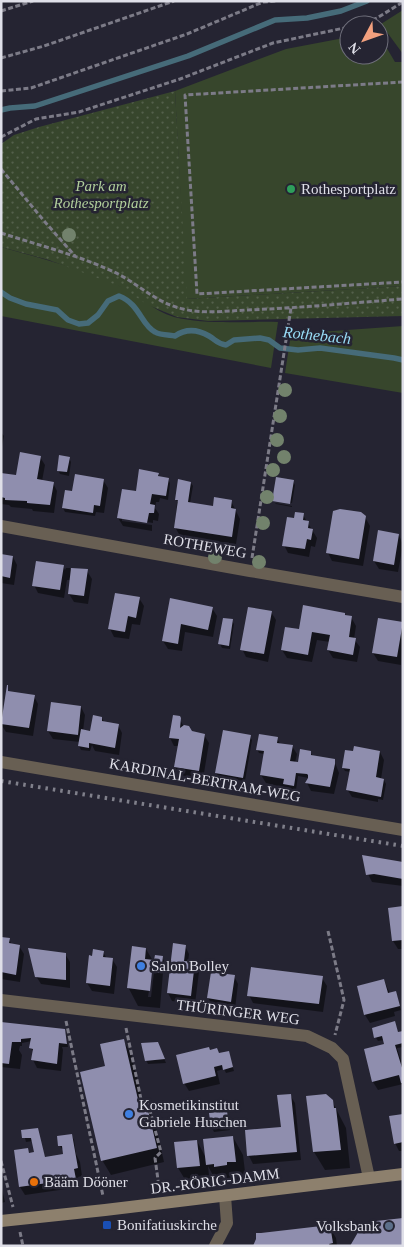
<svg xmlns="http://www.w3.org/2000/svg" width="404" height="1247" font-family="Georgia,serif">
	<defs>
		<pattern id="park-dots" width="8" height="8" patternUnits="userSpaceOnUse" patternTransform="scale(1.25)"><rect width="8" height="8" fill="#37462c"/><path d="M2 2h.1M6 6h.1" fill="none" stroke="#54604b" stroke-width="1.8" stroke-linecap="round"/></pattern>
	</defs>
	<rect width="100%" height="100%" fill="#252432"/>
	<path fill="#37462c" d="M403,10V54L381,24Z
		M379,35L395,62H403V286L186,299L175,91L286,49L349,37V55H379Z
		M1,247C40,258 81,269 118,285C137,294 153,311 174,317C205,325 246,321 278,322L271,368L1,316Z
		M403,326V393L285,373L291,334Z"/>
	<path fill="url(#park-dots)" d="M175,91L187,299L403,286V316L208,321L177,317L148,305L119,286L49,260L1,247V144L14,135L39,127Z"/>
	<path fill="#0007" fill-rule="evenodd" d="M1,432L4,436L1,452Z
		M40,457L45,465L42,481L53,483L57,491L54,513L33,511L32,509L11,507L9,505L1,504V474L17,477Z
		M69,458L71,462L69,476L60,474L58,470Z
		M158,474L160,478L168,479L170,483L168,500L160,498L159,502H156L155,508L159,514L158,521L153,520V523L122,518V521L152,525V531L123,526L118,518L137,493Z
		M103,480L108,488L104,513L96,512L95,516L65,512L63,508L71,492Z
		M293,481L295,485L292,503L274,500V502V501Z
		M191,483L193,486L190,503L214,507L231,501L240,519L236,544L180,536L175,527L177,502H180V499H177V501L176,500Z
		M275,503L292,506V507L276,504Z
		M303,515L317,538L315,547L311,546L309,557L288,553L284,545L295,520Z
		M365,517L370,526L363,566L332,561L328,553Z
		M399,535L403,545L398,572L379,569L374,561Z
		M1,555L13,557L17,565L14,585L1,583Z
		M63,566L65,570L66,568H70L72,572L87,571L92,579L88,604L74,602L69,594L71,580H67L64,598L38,593L34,585Z
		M139,598L144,606L140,625L132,624L129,639L114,637L110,629Z
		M171,600L212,608L217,616L213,637L185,632L182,651L168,649L163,641Z
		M271,612L276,620L268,662L246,657L242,649Z
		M345,614L346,616L351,617L356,626L354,639L360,647L357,662L333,658L328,650L330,642L317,640L312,662L287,658L282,650L300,631Z
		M232,621L234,624L230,649L222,648L220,644Z
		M403,624L401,665L378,661L373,653Z
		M34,696L38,704L33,736L6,732L1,724Z
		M81,707L85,715L83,731L93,732L102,718L104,722L118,725L122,733L119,755L95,751L92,745L90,751L81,750L79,746L80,742L53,739L48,731Z
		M179,718L184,727L191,732L204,735L209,743L203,779L180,775L175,767L179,746H174L170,738Z
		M250,737L252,740L245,781L219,777L216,773Z
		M277,739L281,745L292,746L297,754L295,763L299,764L310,752L313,756L334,760L339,773L334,794L311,791L307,783L309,778L298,776L296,790L266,783L261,775L264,754L259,753L257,749Z
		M380,752L384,760L381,779L384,780L386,784L383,800L378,799V802L352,797L347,789L351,772L345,771L343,768Z
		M403,864V886L372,882L368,874Z
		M403,908V949H398L393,941Z
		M1,938L9,939L12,945L19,946L24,954L20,982L1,979Z
		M185,946L189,954L188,963H194L199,972L195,1004L172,1001L168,993Z
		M146,949L153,961L162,957L164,961L160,1008L138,1006L128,987ZM152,970L154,972L151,997H148Z
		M103,952L107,959H112L117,967L114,994L92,991L87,983L93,957Z
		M65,954L70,962V988L41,984L36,976Z
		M234,976L238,984L235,1009L213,1006L208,998Z
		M322,978L327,986L323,1012L253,1003L249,995Z
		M384,980L390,994L397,996L401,1010L394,1012L395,1016L370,1023L365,1015L358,986Z
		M1,1023L64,1030L66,1034L68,1047H62L63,1050L61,1071L37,1068L33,1060L34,1053L31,1048L32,1041L22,1043V1046H20L19,1050L22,1055L20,1069L1,1067Z
		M396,1026L398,1033L403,1032V1047L397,1048L403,1067V1084L378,1090L373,1082L365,1050L385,1045L384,1040L378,1041L376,1038Z
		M123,1040L131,1054L144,1108H146L155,1122L164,1162L111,1175L102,1160L107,1067Z
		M159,1047L166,1063L148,1064L146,1060Z
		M210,1051L219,1054L228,1052L234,1071L226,1073L224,1069L217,1071L220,1084L189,1091L184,1083Z
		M290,1095L295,1103L301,1160L253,1164L249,1156L246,1131L282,1128Z
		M307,1097L332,1101L346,1128L350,1168L325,1170L314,1152Z
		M226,1112L228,1116L230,1130L214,1132L212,1128Z
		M403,1116V1151H399L395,1143Z
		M37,1129L45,1158L65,1155L64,1149H62L60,1146L72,1136L74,1140L76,1154L80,1162L82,1176L78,1177L80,1187L25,1195L20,1187L27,1149L30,1154L36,1153L33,1141L26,1142L23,1131Z
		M233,1137L243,1155L246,1180H237V1183L226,1184L224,1182L217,1183L208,1166L210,1184L189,1186L178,1168L175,1143L197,1141L206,1158Z
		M1,1185L5,1202L1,1203Z
		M329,1226L336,1238L337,1246H254Z"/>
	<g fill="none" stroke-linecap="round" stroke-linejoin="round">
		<path stroke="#466b79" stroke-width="5.5" d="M1,110L10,108L35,106L188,56L275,20L307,18L341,11L367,1
			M1,292L10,298L26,304L57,310L68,320L79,324L88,323L98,315L108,301L119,296C140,304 141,325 155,332C160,335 169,335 175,336C185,329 197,329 209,336C216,340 217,344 226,345L234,340L260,338L269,340L280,348L298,350L320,348L394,358L403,360"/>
	</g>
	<path fill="#8f8eae" d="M20,452L41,456L37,479L54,482L50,505L27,503V501L5,500V498L1,497V473L16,475Z
		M59,455L70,457L67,472L57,471Z
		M139,469L159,473L158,476L169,478L166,496L152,494L150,504L155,505L154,513H149L147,523L117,518L122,489L136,491Z
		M75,474L104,479L100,506L94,505L93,513L62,508L65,490L72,491Z
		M276,477L294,480L290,504L272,501Z
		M178,479L191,482L188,502L213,506L214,497L232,500L231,508L236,509L232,537L174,528L178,500H175Z
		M340,509L361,512L366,516L359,559L326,553L333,511Z
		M295,512L304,513L303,520L309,521L308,528L313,529L311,540L307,539L305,549L282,546L287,517L294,518Z
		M378,530L399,534L394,565L373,561Z
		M1,554L13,556L10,578L1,576Z
		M36,561L64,565L60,590L32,586Z
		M71,568L88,569L84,596L68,594Z
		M115,593L140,597L136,618L128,616L125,632L108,629Z
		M170,598L213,607L208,630L181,624L178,644L162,641Z
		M303,605L345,613V615L352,616L349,637L356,638L353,655L327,650L330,635L312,632L308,655L281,650L285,627L299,629Z
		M248,607L272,611L264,654L240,650Z
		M223,618L233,619L229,646L218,644Z
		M378,618L403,622L397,657L372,653Z
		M7,685H8V691L35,695L29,728L1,724Z
		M51,702L81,706L78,735L47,731Z
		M93,715L102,717V721L119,724L115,748L89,743V748L78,746L81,729L90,731Z
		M173,715L180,716L181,718L180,728L184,725L189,726L192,731L205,734L199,771L174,767L179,739L169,738Z
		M223,730L251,735L243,778L215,773Z
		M259,734L278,737L277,743L293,745L290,761L298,762L300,749L311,751V755L335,759V764L330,787L305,783L308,778V775L307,774L296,773L294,786L283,784L284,779L260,775L264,751L256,750Z
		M354,746L380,751L376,777L384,779L381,797L346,790L350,769L342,768L345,750L353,751Z
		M362,855L403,862V879L374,874L366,875Z
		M403,906V940L392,941L388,908Z
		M1,937L10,938L9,943L20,945L16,975L1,972Z
		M173,943L186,945L184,961L195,962L191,996L167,993Z
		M132,946L146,948L145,959L154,960L155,955L163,956L161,973L152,972L150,991L127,988Z
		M28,948L66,953V980L35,977Z
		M93,949L104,951L103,957L113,958L110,986L86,983L89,955L92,956Z
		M251,967L323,976L319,1004L247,996Z
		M211,972L235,975L231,1002L207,998Z
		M384,979L388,993L396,991L400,1006L364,1015L357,986Z
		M395,1021L398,1032L403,1031V1043L395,1045L403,1071V1083H401L399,1075L372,1082L364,1049L384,1044L382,1036L374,1038L372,1028Z
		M1,1022L65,1029L67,1044L59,1043L57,1064L31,1060L33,1049L29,1048L31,1038L21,1039V1042H12L9,1064L1,1063Z
		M124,1039L140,1108L147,1106L157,1148L101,1161L80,1072L105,1066L100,1044Z
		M158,1042L165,1059L145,1061L141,1043Z
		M209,1047L210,1050L217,1048L219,1053L229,1051L233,1067L223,1070L222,1065L214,1067L216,1076L183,1084L176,1055Z
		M291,1094L297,1152L247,1156L245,1130L281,1127L277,1095Z
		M326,1094L333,1100L334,1108H336L341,1150L313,1152L306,1096Z
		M227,1111L229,1126L211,1128L209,1113Z
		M403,1114V1142L394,1144L389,1116Z
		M38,1128L45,1157L63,1154L62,1146H58L57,1136L72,1134L78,1168L74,1169L76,1179L19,1187L14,1150L28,1148L29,1153L34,1152L31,1138H22L21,1130Z
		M233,1136L236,1162H227V1165L214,1167V1164L206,1165L203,1139Z
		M197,1140L200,1166L177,1168L174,1142Z
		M403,1218L402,1246H350L364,1222L373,1227L376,1221Z
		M330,1225L333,1243L329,1244L330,1246H253L256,1239V1233H261Z"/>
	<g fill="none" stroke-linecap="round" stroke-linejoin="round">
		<path stroke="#7c7b87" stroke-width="3" stroke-dasharray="5 2.5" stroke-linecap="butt" d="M1,11L33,1
			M358,25L377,18L403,2
			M1,58L44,46L174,1
			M403,82L185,95L197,294L403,282
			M1,91L31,88L187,34L263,2L276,1
			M1,137L36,119L79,112L180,79L273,43L349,27
			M1,169L45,222L75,256
			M1,233C38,245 85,257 120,275C142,287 157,303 183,309C203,314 226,311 247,310C299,308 351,303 403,299
			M252,558L291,308
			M328,931L344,1000L335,1035
			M66,1021L103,1196
			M126,1028L142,1104L148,1103L161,1152L155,1158L159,1187
			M1,1161L13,1207
			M20,1232L23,1246"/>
		<path stroke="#685f53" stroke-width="12" d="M1,526L250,571L403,597
			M1,762L403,830
			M1,1000L307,1036L332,1048L343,1059L369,1178
			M215,1246L227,1223L225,1196"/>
		<path stroke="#8d806d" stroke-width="12" d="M1,1221L105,1210L403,1174"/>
		<path stroke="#80808b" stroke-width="4" stroke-dasharray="2.5 5" stroke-linecap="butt" d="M1,781L403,846"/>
	</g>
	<g fill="#72826c">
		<circle cx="69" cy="235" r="7"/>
		<circle cx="285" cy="390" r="7"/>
		<circle cx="280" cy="416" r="7"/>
		<circle cx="277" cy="440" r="7"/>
		<circle cx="284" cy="457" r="7"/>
		<circle cx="273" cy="470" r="7"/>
		<circle cx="267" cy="497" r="7"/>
		<circle cx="263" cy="523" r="7"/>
		<circle cx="215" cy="557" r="7"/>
		<circle cx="259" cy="562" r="7"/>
	</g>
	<circle fill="#2e9e5b" stroke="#252432" stroke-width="2" cx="291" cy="189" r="5"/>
	<g fill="#3f7fe0" stroke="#252432" stroke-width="2">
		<circle cx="141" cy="966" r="5"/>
		<circle cx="129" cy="1114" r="5"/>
	</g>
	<circle fill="#e8710a" stroke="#252432" stroke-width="2" cx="34" cy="1182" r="5"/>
	<rect fill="#1a4fb4" stroke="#252432" stroke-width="2" x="102" y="1220" width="10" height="10" rx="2.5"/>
	<circle fill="#5c6f8a" stroke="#252432" stroke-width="2" cx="389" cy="1226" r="5"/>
	<g text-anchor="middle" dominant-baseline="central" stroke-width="5" stroke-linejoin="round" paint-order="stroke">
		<g font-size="15" font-style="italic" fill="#b1cf9b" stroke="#252432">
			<text x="101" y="186">Park am<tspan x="101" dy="17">Rothesportplatz</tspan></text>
		</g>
		<g font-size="15" fill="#dfdfe8" stroke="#252432" text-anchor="start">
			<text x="301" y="189">Rothesportplatz</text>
			<text x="151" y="966">Salon Bolley</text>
			<text x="139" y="1105">Kosmetikinstitut<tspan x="139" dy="17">Gabriele Huschen</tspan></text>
			<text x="44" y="1182">Bääm Dööner</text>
			<text x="117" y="1225">Bonifatiuskirche</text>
			<text x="379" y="1226" text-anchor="end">Volksbank</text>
		</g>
		<g font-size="15" fill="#dfdfe8" stroke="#252432">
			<text transform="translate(205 546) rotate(10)">ROTHEWEG</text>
			<text transform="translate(205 780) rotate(10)">KARDINAL-BERTRAM-WEG</text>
			<text transform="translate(238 1012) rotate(7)">THÜRINGER WEG</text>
			<text transform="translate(215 1181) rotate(-7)">DR.-RÖRIG-DAMM</text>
		</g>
		<g font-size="16" font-style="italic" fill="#98dcf6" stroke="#252432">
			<text transform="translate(317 335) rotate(6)">Rothebach</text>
		</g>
	</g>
	<rect width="404" height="1247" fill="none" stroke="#dfdfe8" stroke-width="5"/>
	<g transform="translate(364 40) rotate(229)"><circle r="24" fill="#252432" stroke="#6f6f7b"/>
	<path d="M0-4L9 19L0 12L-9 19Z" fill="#f2a07e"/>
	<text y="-8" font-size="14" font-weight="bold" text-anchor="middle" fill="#dfdfe8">N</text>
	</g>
</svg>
